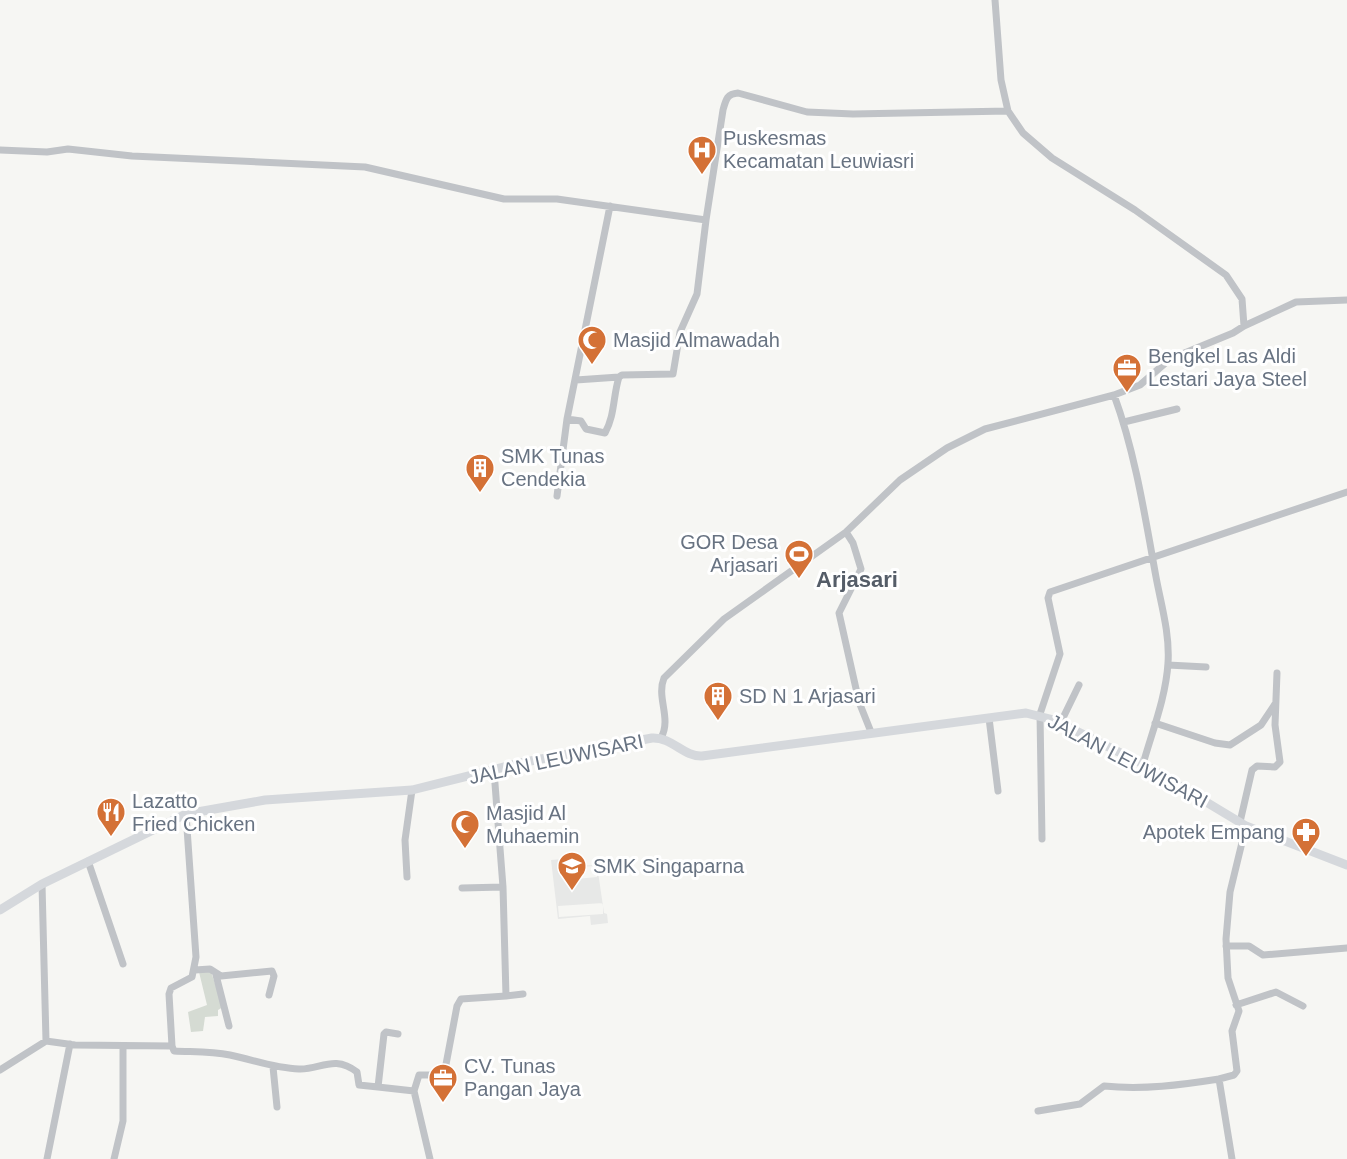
<svg xmlns="http://www.w3.org/2000/svg" width="1347" height="1159" font-family="Helvetica,sans-serif">
	<rect width="100%" height="100%" fill="#f6f6f3"/>
	<path fill="#e7e8e7" fill-rule="evenodd" d="M574,858L575,866L597,865L604,913L607,914L608,923L591,925L590,916L558,919L551,860ZM564,859H573L574,867L596,866L597,877L566,880ZM603,903V914L559,917L558,906Z"/>
	<path fill="#d5dbd3" d="M199,972H211L223,1007L218,1010V1016L205,1017L203,1031L191,1032L188,1012L207,1005Z"/>
	<g fill="none" stroke-linecap="round" stroke-linejoin="round">
		<path stroke="#c0c3c7" stroke-width="7" d="M0,150L47,152L68,149L132,156L365,167L504,199H557L706,220L697,294L680,332L673,374L622,375L619,377C613,396 615,415 605,433L586,429L581,421L567,419
			M706,220L723,110C726,99 727,94 738,93L807,112L853,114L1008,111
			M1244,326L1296,302L1347,300
			M576,380L619,377
			M1114,395C1135,452 1145,516 1156,577C1161,604 1170,634 1168,663C1166,697 1152,732 1143,764
			M1124,422L1177,409
			M557,496L567,419L610,206
			M846,532L853,543L861,569L839,613L859,702L871,732
			M1168,665L1206,667
			M989,718L998,791
			M1155,723L1215,743L1230,745L1261,725L1275,704
			M1060,724L1079,685
			M661,738C672,718 656,698 664,678L724,619L846,532L900,480L947,448L985,429L1114,395L1140,385L1170,359L1233,333L1244,326L1242,299L1226,275L1135,210L1052,158L1023,133L1008,111L1001,80L995,0
			M1240,822L1252,770L1257,766L1275,767L1280,762L1275,725L1277,673
			M1042,839L1040,714L1060,654L1048,598L1050,592L1347,492
			M88,861L123,964
			M407,877L405,840L412,790
			M42,884L46,1041
			M462,888L503,887
			M1226,946H1249L1263,955L1347,948
			M195,970L210,969L221,976L272,971L274,976L269,995
			M216,975L229,1026
			M506,996L523,994
			M1236,1005L1276,992L1303,1006
			M398,1034L386,1032L384,1034L378,1087L414,1091L419,1075H444L457,1006L461,999L506,996L503,887L494,771
			M172,1046L174,1051C193,1052 211,1051 230,1055C254,1060 275,1068 299,1069C320,1070 334,1054 357,1072L359,1085L378,1087
			M273,1067L277,1107
			M0,1070L46,1041L75,1045L172,1046L169,994L171,988L192,977L196,957L186,814
			M414,1091L430,1159
			M1038,1111L1080,1104L1104,1086C1143,1090 1181,1085 1219,1079
			M47,1159L70,1044
			M114,1159L123,1121V1046
			M1232,1159L1219,1079L1234,1075L1237,1071L1232,1031L1239,1011L1228,978L1226,939L1230,892L1246,826"/>
		<path stroke="#d5d8dc" stroke-width="9" d="M0,910L42,884L186,814L265,800L412,790L520,763L652,738C672,737 684,757 702,756L1026,713L1054,720L1143,764L1246,826L1347,865"/>
	</g>
	<defs>
		<g id="hospital-pin" transform="scale(1.5)"><path d="M0 17L-7.5 6A9.5 9.5 0 1 1 7.5 6Z" fill="#d47136" stroke="#fff"/><path d="M-5-5h3v3.5h4V-5h3V5h-3V1.5h-4V5h-3Z" fill="#fff"/></g>
		<g id="mosque-pin" transform="scale(1.5)"><path d="M0 17L-7.5 6A9.5 9.5 0 1 1 7.5 6Z" fill="#d47136" stroke="#fff"/><path d="M3.5-4.9A6 6 0 1 0 3.5 4.9A5 5 0 1 1 3.5-4.9Z" fill="#fff"/></g>
		<g id="office-pin" transform="scale(1.5)"><path d="M0 17L-7.5 6A9.5 9.5 0 1 1 7.5 6Z" fill="#d47136" stroke="#fff"/><path d="M-6-3h4V-5.5h4V-3h4V5H-6ZM-1-4.5V-3h2v-1.5ZM-6 0V1H6V0Z" fill="#fff"/></g>
		<g id="building-pin" transform="scale(1.5)"><path d="M0 17L-7.5 6A9.5 9.5 0 1 1 7.5 6Z" fill="#d47136" stroke="#fff"/><path d="M-4-6H4V6H1V3H-1V6H-4ZM-2.5-4.3h1.7v1.8h-1.7ZM.8-4.3h1.7v1.8H.8ZM-2.5-1h1.7V.8h-1.7ZM.8-1h1.7V.8H.8Z" fill="#fff"/></g>
		<g id="stadium-pin" transform="scale(1.5)"><path d="M0 17L-7.5 6A9.5 9.5 0 1 1 7.5 6Z" fill="#d47136" stroke="#fff"/><path d="M0-5a6.5 5 0 1 0 0 10a6.5 5 0 1 0 0-10ZM-3.5-1.8h7v3.6h-7Z" fill="#fff"/></g>
		<g id="restaurant-pin" transform="scale(1.5)"><path d="M0 17L-7.5 6A9.5 9.5 0 1 1 7.5 6Z" fill="#d47136" stroke="#fff"/><path d="M-5-6h1v4h1v-4h1v4h1v-4h1v5L-1.5 .5V6h-2V.5L-5-1ZM5-6V6H3V1.5H1.5Q1.5-4 5-6Z" fill="#fff"/></g>
		<g id="pharmacy-pin" transform="scale(1.5)"><path d="M0 17L-7.5 6A9.5 9.5 0 1 1 7.5 6Z" fill="#d47136" stroke="#fff"/><path d="M-2-6h4v4h4v4h-4v4h-4v-4h-4v-4h4Z" fill="#fff"/></g>
		<g id="school-pin" transform="scale(1.5)"><path d="M0 17L-7.5 6A9.5 9.5 0 1 1 7.5 6Z" fill="#d47136" stroke="#fff"/><path d="M0-5L7-2L0 1L-7-2ZM-4 1L0 2.5L4 1V4Q0 6-4 4Z" fill="#fff"/></g>
	</defs>
	<g fill-rule="evenodd">
		<use href="#hospital-pin" x="702" y="150"/>
		<use href="#mosque-pin" x="592" y="340"/>
		<use href="#office-pin" x="1127" y="368"/>
		<use href="#building-pin" x="480" y="468"/>
		<use href="#stadium-pin" x="799" y="554"/>
		<use href="#building-pin" x="718" y="696"/>
		<use href="#restaurant-pin" x="111" y="812"/>
		<use href="#mosque-pin" x="465" y="824"/>
		<use href="#pharmacy-pin" x="1306" y="832"/>
		<use href="#school-pin" x="572" y="866"/>
		<use href="#office-pin" x="443" y="1078"/>
	</g>
	<g text-anchor="middle" dominant-baseline="central" stroke-width="6" stroke-linejoin="round" paint-order="stroke">
		<g font-size="20" fill="#687382" stroke="#fff" text-anchor="start">
			<text x="723" y="138">Puskesmas<tspan x="723" dy="23">Kecamatan Leuwiasri</tspan></text>
			<text x="613" y="340">Masjid Almawadah</text>
			<text x="1148" y="356">Bengkel Las Aldi<tspan x="1148" dy="23">Lestari Jaya Steel</tspan></text>
			<text x="501" y="456">SMK Tunas<tspan x="501" dy="23">Cendekia</tspan></text>
			<text x="778" y="542" text-anchor="end">GOR Desa<tspan x="778" dy="23">Arjasari</tspan></text>
			<text x="739" y="696">SD N 1 Arjasari</text>
			<text x="132" y="801">Lazatto<tspan x="132" dy="23">Fried Chicken</tspan></text>
			<text x="486" y="813">Masjid Al<tspan x="486" dy="23">Muhaemin</tspan></text>
			<text x="1285" y="832" text-anchor="end">Apotek Empang</text>
			<text x="593" y="866">SMK Singaparna</text>
			<text x="464" y="1066">CV. Tunas<tspan x="464" dy="23">Pangan Jaya</tspan></text>
		</g>
		<g font-size="20" fill="#687382" stroke="#fff">
			<text transform="translate(556 759) rotate(-12)">JALAN LEUWISARI</text>
			<text transform="translate(1128 761) rotate(28)">JALAN LEUWISARI</text>
		</g>
		<g font-size="22" font-weight="bold" fill="#555d68" stroke="#fff">
			<text x="857" y="579">Arjasari</text>
		</g>
	</g>
</svg>
